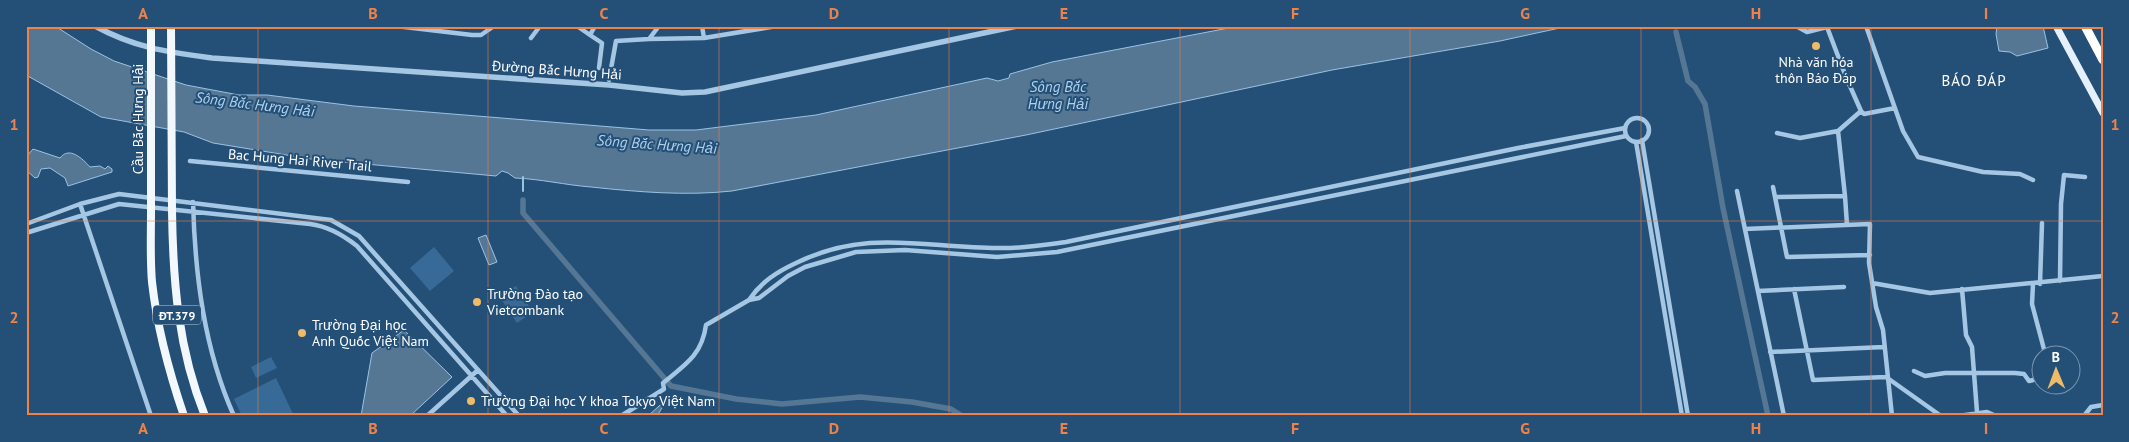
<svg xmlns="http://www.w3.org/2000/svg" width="2129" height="442" font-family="'PT Sans',sans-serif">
	<rect width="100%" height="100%" fill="#245078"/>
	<path fill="#376a96" d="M434,247L454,271L430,291L410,268Z
		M516,286L533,312L517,323L499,296Z
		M271,357L277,368L256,378L251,367Z
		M276,378L294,416H242L234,399Z"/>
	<path fill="#567794" stroke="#99c3e4" d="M26,26H55L91,49L114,61L186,85L239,95H267L354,106L649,130H696L816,115L987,78L998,81L1009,78L1010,74L1052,62L1239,26H1569L1500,41L1332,70L1026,135L732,191C686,196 638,192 591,187C565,185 541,179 515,178L508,173L502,171L496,176L311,159L213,143L184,132L101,117L26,75Z
		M1997,26H2043L2048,48L2017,56L2010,52L1999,51L1996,34Z
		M33,149L60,158C69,146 82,158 90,167L100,166L105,169L108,166L112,169V172L68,186L65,178L50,168L41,169L38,177L35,178L26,170V157Z
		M486,235L497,262L489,265L478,238Z
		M404,330L452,377L410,416H361L372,353Z
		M668,398L657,416H646L649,415Z"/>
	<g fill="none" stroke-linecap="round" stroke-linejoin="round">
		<path stroke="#99c3e4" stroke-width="2" d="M523,177V191"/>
		<path stroke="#567794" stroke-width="5.5" d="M1676,32L1688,81L1695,87L1705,104L1723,208L1768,416
			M523,200V213L671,386L736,399L782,404L860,397L912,402L951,409L962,416"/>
		<path stroke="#a5c7e4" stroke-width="4.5" d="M396,26L472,35H481L494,26
			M577,26L590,35L595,26
			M659,26L649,39L704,38L777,26
			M702,26L704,38
			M1796,26L1807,32L1831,26
			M1866,26L1903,131L1918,157L1983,172L2020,174L2033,180
			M1827,27L1846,77L1861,111L1864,114L1895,108
			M590,35L602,43L599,68
			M531,38L540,26
			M609,80L616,41L649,39
			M1625 130a12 12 0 1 1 24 0a12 12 0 1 1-24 0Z
			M1777,133L1800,138L1838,131
			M1642,140L1688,416
			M1636,142L1682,416
			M190,161L408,182
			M1773,187L1787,257L1870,255
			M1737,191L1784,416
			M1845,196L1838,131L1861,111
			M1775,197L1845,196L1847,225
			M193,202C195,275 204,349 234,416
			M80,204L151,416
			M26,224L80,204L119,194L331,220L359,236L519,416
			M1745,229L1870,224L1869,263L1876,307L1883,330L1892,416
			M26,233L119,204L310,224C327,226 343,235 357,246L507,416
			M2060,281L2061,204L2064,175L2085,177
			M1872,283L1930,293L2103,276
			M2033,284L2032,304L2045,353L2051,354
			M2040,284L2042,223
			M1794,289L1813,380L1886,377L1941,416
			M1962,289L1966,335L1972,347L1977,412
			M1758,291L1844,287
			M749,300C762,281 777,272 796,263C868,228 924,248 998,248C1020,249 1044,245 1066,242L1518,148L1625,128
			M1770,352L1884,347
			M1914,371L1925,376L1945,373H2015L2024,374L2029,381L2042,378
			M427,416L478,370
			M621,416L664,389L663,383C685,365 702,355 706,325L749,300L759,298L788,276L805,267L856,252L905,250L997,257L1057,252L1626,136
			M1958,416L1987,412L1996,416
			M2084,416L2091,407L2103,405"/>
		<path stroke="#a5c7e4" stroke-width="5.5" d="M95,26C135,48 168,52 212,58L609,85L682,93L705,92L1017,26"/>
		<path stroke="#e5f0fc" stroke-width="7" d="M2056,26L2103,113"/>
		<path stroke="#f2f8fe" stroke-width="8" d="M172,211C173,282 178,349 205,416
			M151,213C151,235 150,259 152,282C157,327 169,372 184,416"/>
		<path stroke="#fff" stroke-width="9" d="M2085,26L2103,60"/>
		<path stroke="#f2f8fe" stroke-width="8" d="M171,26L172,211
			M151,213V26"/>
	</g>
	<path fill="none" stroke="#ee8249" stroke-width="1" stroke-opacity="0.55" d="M258,26V416M488,26V416M719,26V416M949,26V416M1180,26V416M1410,26V416M1641,26V416M1871,26V416M26,221H2103"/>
	<g fill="#eebb69" stroke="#245078" stroke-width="2">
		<circle cx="1816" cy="46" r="5"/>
		<circle cx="477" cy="302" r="5"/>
		<circle cx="302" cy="333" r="5"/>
		<circle cx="471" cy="401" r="5"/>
	</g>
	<g text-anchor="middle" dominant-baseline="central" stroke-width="4" stroke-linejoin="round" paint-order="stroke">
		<rect fill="#245078" stroke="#bdcad6" stroke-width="1" x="153" y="305.5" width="48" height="19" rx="4"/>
		<g font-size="12" font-weight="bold" fill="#fff">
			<text x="177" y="315">ĐT.379</text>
		</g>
		<g font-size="14" fill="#fff" stroke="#245078" text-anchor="start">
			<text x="1816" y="62" text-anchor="middle">Nhà văn hóa<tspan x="1816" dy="16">thôn Báo Đáp</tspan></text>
			<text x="487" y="294">Trường Đào tạo<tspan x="487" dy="16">Vietcombank</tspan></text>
			<text x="312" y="325">Trường Đại học<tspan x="312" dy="16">Anh Quốc Việt Nam</tspan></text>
			<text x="481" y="401">Trường Đại học Y khoa Tokyo Việt Nam</text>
		</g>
		<g font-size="14" fill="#fff" stroke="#245078">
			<text transform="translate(557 70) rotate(4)">Đường Bắc Hưng Hải</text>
			<text transform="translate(138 119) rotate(-90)">Cầu Bắc Hưng Hải</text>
			<text transform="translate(300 160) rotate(5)">Bac Hung Hai River Trail</text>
		</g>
		<g font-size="15" letter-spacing="1" fill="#fff" stroke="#245078">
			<text x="1974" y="80">BÁO ĐÁP</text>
		</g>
		<g font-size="15" font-style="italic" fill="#b0d1ec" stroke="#245078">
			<text x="1058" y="86">Sông Bắc<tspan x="1058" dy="17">Hưng Hải</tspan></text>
			<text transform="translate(255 104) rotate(7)">Sông Bắc Hưng Hải</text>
			<text transform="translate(657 144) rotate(4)">Sông Bắc Hưng Hải</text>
		</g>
	</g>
	<rect width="2129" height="442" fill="none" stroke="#245078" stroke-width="55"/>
	<g transform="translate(2056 370) rotate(359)"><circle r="24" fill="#245078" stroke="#7c96ae"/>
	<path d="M0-4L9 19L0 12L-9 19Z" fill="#eebb69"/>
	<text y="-8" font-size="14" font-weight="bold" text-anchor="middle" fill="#ffffff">B</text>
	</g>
	<rect x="28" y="28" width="2074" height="386" fill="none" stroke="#ee8249" stroke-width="2"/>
	<g font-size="16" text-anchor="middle" font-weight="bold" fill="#ee8249">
		<text x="143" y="19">A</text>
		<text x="373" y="19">B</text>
		<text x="604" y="19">C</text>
		<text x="834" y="19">D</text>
		<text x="1064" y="19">E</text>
		<text x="1295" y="19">F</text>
		<text x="1525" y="19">G</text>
		<text x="1756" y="19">H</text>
		<text x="1986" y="19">I</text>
		<text x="14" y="130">1</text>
		<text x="2115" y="130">1</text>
		<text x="14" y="323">2</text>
		<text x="2115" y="323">2</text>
		<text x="143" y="434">A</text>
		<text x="373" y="434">B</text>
		<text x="604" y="434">C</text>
		<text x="834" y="434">D</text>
		<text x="1064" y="434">E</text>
		<text x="1295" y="434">F</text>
		<text x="1525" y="434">G</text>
		<text x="1756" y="434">H</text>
		<text x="1986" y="434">I</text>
	</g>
</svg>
